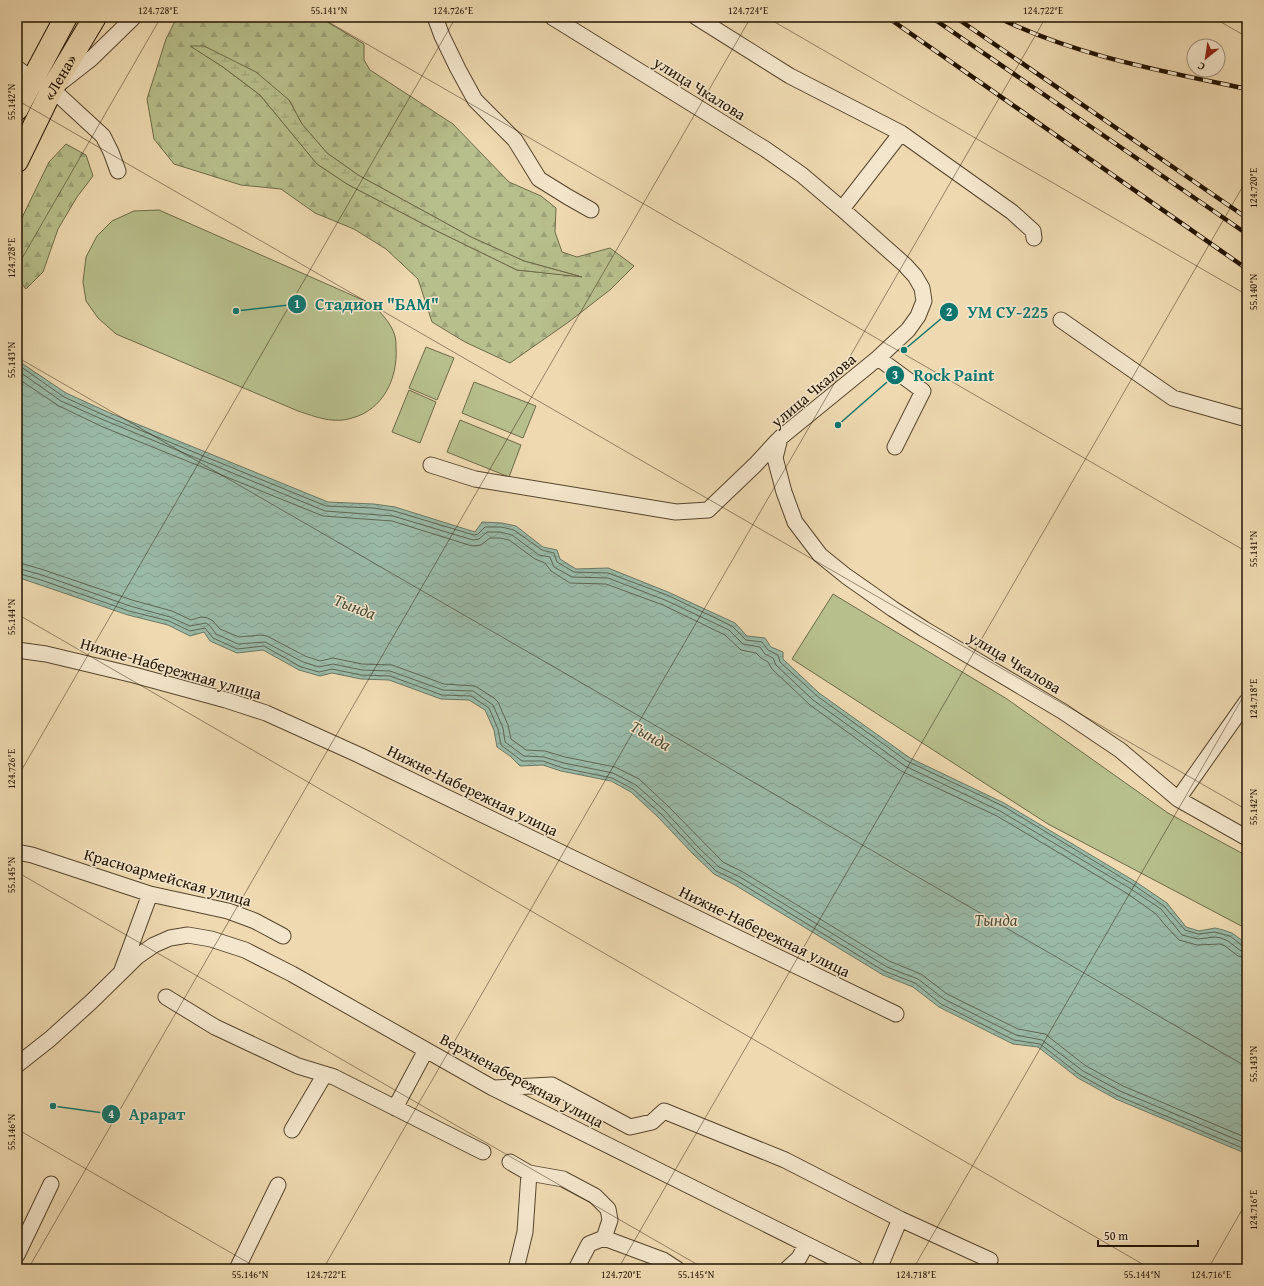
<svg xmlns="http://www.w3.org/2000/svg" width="1264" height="1286" viewBox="0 0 1264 1286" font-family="'Gentium Book Plus',serif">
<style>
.forest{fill:url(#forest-firs);stroke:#6d6a46;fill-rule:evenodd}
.wetland{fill:url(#wetland-marsh);stroke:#6d6a46}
.garden{fill:#b7bf8c;stroke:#6d6a46}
.water{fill:url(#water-waves);stroke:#6a7865}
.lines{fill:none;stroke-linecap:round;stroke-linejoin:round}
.shore{stroke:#5e6754;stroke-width:1}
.minor-casing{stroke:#56452c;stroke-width:17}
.highway-casing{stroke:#231400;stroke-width:24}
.minor{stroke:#f4e6cc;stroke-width:15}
.highway{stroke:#eed9b0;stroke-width:22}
.rail-casing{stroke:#231400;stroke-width:4.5}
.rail{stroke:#f4e6cc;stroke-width:3;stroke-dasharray:9;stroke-linecap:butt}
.ticks{fill:none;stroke:#231400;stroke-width:1;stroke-opacity:0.45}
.labels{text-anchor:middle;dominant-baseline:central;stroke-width:3;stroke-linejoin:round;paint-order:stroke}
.street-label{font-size:16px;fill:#231400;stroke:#f4e6cc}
.water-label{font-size:17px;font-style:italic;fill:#4d4e3b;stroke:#f4e6cc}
.leader{fill:none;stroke:#0f766e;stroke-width:1.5}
.callout-dot{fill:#0f766e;stroke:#f4e6cc;stroke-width:1.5}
.mark-label{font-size:12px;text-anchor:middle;font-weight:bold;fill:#fff}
.callout-label{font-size:17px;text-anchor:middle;font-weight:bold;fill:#0f766e;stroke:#f4e6cc;stroke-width:3;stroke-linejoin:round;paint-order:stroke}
.neatline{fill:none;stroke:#231400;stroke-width:1.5}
.ticks-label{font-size:10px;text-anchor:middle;fill:#231400}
</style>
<defs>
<pattern id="forest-firs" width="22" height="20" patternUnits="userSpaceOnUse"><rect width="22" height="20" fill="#b7bf8c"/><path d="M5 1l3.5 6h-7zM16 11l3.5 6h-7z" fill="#9da377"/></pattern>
<pattern id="wetland-marsh" width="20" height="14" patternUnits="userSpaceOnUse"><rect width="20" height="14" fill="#b7bf8c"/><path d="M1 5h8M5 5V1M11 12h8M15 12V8" fill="none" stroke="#9da377"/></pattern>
<pattern id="water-waves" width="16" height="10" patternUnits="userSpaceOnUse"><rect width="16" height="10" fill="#9abaa8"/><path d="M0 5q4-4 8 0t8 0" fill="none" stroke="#849f8f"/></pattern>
</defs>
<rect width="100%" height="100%" fill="#eed9b0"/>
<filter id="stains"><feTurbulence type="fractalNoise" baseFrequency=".005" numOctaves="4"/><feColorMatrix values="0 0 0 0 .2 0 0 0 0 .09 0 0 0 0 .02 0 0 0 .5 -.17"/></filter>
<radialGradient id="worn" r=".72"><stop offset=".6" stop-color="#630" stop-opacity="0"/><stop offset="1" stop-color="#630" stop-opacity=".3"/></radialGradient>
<!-- forest -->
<path class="forest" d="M177 17H319L364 44V60L370 70 453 124 509 182 541 196 556 208 555 232 562 252 577 257 610 248 634 266 611 289 570 321 510 363 465 342 432 322 418 279 386 249 354 229 315 213 281 189 241 185 174 164 154 139 147 99 166 39ZM191 46 289 100 302 124 327 153 358 175 471 237 524 261 579 276 517 270 433 229 347 184 317 164 260 95 223 67Z
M66 144 86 155 93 176 77 197 58 229 43 272 26 289 17 278V228L49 162Z"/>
<!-- wetland -->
<path class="wetland" d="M190 46H204L256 72 289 100 302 124 327 153 358 175 471 237 524 261 582 277 517 270 433 229 347 184 317 164 260 95 223 67Z"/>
<!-- garden -->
<path class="garden" d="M159 210 372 304C382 314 391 323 395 336 396 340 396 344 396 348 398 378 383 410 352 418 334 424 316 417 298 411L116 334 98 318 86 301 83 282 86 257 97 236 112 221 134 211Z
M426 347 454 358 437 400 409 388Z
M474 382 536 406 523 438 462 413Z
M409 390 436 402 420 443 392 432Z
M460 420 521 445 509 477 447 452Z
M833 594 1007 699 1168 813 1247 856V929L1048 824 792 659Z"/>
<!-- water -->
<path class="water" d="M17 360 66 393 110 413 328 502 374 504 395 507 475 532 482 522 502 523 516 526 543 547 557 550 560 559 576 569 608 568 668 592 735 623 747 636 765 638 771 647 783 652V659L819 693 910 758 1004 803 1136 882 1167 903 1186 927 1199 931 1215 928 1223 930 1232 933 1247 944V1154L1116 1099 1078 1078 1038 1047 1013 1044 939 1007 913 987 883 975 735 885 714 874 693 854 658 817 631 792 611 781 561 771 543 765 520 766 510 756 497 747 494 730 485 710 469 700 441 699 389 680 361 679 332 673 320 676 299 670 263 650 237 653 210 641 204 632 190 636 168 625 128 615 17 577Z"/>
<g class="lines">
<!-- shore -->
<path class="shore" d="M17 364 64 397 108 417 326 506 373 508 394 511 474 535 478 534 485 527H501L514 530 542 550 554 553 557 562 574 572 608 573 667 595 732 626 746 640 762 642 768 650 778 655 780 662 817 696 907 761 1003 806 1134 885 1164 906 1185 930 1198 934 1215 932 1222 934 1230 936 1243 946 1247 947
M17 370 61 401 106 421 325 511 393 516 473 540 479 539 487 532H500L512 535 539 555 550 557 554 567 572 577 608 578 665 600 729 630 743 644 760 647 765 654 773 658 776 665 813 700 905 766 1000 811 1131 889 1161 909 1182 935 1198 939 1215 937 1221 938 1228 941 1241 951 1247 952
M17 378 59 406 103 427 323 516 392 521 472 546 481 545 490 538H500L509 540 535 559 545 563 551 571 570 583 606 584 663 605 725 635 741 650 756 653 761 658 768 662 772 669 810 705 901 771 997 816 1128 894 1156 914 1166 926 1179 940 1197 945 1220 944 1225 946 1238 956 1247 958
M17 562 44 570 132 600 172 611 191 620 201 617 208 618 213 621 220 629 239 637 261 635 267 636 305 656 320 661 333 658 362 664 392 665 444 684 475 686 494 698 498 702 508 725 511 739 526 750 545 751 565 757 615 767 639 779 668 806 723 862 743 872 889 961 921 974 947 994 1018 1029 1045 1034 1086 1066 1123 1086 1247 1138
M17 568 42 575 130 606 170 617 190 626 206 623 210 626 216 634 238 644 265 642 303 662 319 667 333 664 362 670 390 671 443 690 473 691 493 705 503 728 505 742 524 756 544 757 564 763 613 773 636 785 664 810 699 848 719 867 740 877 887 967 918 979 944 999 1016 1035 1042 1040 1083 1071 1120 1091 1247 1144
M17 573 41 580 129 611 169 621 190 631 205 628 213 638 237 649 264 646 301 667 319 672 332 669 361 675 390 676 442 695 471 696 489 708 498 729 501 745 522 761H543L563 768 612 778 633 789 661 814 696 851 716 871 737 881 884 971 915 983 941 1004 1014 1040 1040 1044 1080 1075 1118 1096 1247 1150"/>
<!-- minor casing -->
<g class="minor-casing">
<path id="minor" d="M435 17 442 36 458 69 475 100 515 140 539 179 568 197 591 210
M552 17 765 149 802 175 842 209 905 265 915 276 922 288 924 301 918 316 908 330 878 358 780 438 775 458 784 492 795 522 820 555 846 576 893 609 924 629 1062 711 1120 750 1178 799 1247 838
M696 17 790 76 901 133
M17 68 32 79 52 89 103 136 111 152 118 171
M60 83 92 58 134 17
M842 209 901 133 1012 212 1033 231 1034 238
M1061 320 1173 398 1247 419
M878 358 923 391 895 447
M431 465 475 479 676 512 708 510 755 465 778 440
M17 650 46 654 134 675 226 700 266 713 359 755 896 1014
M1178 799 1247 701
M17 852 32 855 150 894 228 911 255 921 283 936
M122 970 150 894
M166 997 215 1027 298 1066 334 1077 483 1152
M17 1065 50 1039 91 1002 138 956 154 945 170 938 188 935 211 939 245 950 292 974 493 1088 856 1269
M494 1088 552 1085 630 1127 652 1122 664 1111 785 1160 900 1219
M395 1108 426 1050
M292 1130 325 1074
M510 1162 529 1173 563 1179 595 1196 608 1209 610 1220 604 1238
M17 1255 51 1184
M237 1269 278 1185
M516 1269 525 1232 529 1173
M576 1269 589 1244 604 1238 663 1260 677 1269
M787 1269 799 1258 806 1245
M879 1269 900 1219 990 1260"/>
</g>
<!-- highway casing -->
<g class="highway-casing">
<g id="highway">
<path d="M17 109 66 17"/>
<path id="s1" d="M17 161 52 89 95 17"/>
</g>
</g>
<!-- minor -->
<use href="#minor" class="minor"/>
<!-- highway -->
<use href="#highway" class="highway"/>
<!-- rail casing -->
<g class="rail-casing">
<path id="rail" d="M887 17 1247 269
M931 17 1247 234
M955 17 1247 218
M997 17C1076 56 1162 71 1247 89"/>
</g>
<!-- rail -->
<use href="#rail" class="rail"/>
</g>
<!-- ticks -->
<path class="ticks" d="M320 17 1247 552M766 17 1247 295M1212 17 1247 37M17 100 1247 810M17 267 161 17M17 357 1247 1067M17 614 1151 1269M17 778 456 17M17 872 705 1269M17 1129 259 1269M28 1269 751 17M323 1269 1046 17M618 1269 1247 179M913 1269 1247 690M1208 1269 1247 1201"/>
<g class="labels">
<!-- street labels -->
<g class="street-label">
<text stroke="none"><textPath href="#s1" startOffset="94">«Лена»</textPath></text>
<text transform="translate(700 88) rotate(32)">улица Чкалова</text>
<text transform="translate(813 390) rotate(-40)">улица Чкалова</text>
<text transform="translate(1015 662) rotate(31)">улица Чкалова</text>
<text transform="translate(171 668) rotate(16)">Нижне-Набережная улица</text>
<text transform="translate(473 790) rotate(26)">Нижне-Набережная улица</text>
<text transform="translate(168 877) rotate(16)">Красноармейская улица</text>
<text transform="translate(765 931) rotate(26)">Нижне-Набережная улица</text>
<text transform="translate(522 1080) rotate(28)">Верхненабережная улица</text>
</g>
<!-- water labels -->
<g class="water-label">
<text transform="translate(355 606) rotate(21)">Тында</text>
<text transform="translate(651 735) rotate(30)">Тында</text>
<text x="996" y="919">Тында</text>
</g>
</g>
<!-- callouts -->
<path class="leader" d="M236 311L297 304M904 350L949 312M838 425L895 375M53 1106L111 1114"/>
<g class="callout-dot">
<circle cx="236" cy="311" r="4"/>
<circle cx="904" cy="350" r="4"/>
<circle cx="838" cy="425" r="4"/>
<circle cx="53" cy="1106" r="4"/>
<circle cx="297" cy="304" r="10"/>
<circle cx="949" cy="312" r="10"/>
<circle cx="895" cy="375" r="10"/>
<circle cx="111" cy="1114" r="10"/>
</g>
<g class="mark-label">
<text x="297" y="308">1</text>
<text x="949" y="316">2</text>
<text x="895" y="379">3</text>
<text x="111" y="1118">4</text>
</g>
<g class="callout-label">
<text x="377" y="310">Стадион "БАМ"</text>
<text x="1008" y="318">УМ СУ-225</text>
<text x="954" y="381">Rock Paint</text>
<text x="157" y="1120">Арарат</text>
</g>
<!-- margin -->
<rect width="1264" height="1286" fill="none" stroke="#eed9b0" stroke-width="44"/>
<!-- north arrow -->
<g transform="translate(1206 58) rotate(210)"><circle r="19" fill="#f4e6cc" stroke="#a0927a"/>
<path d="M0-3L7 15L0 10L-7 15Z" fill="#8f2418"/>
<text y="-6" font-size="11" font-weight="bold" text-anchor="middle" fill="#231400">С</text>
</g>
<!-- scale -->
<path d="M1098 1240v6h100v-6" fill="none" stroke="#231400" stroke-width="2"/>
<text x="1104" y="1240" font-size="12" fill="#231400" stroke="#f4e6cc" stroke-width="3" paint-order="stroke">50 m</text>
<rect x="22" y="22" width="1220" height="1242" class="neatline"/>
<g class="ticks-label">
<text x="158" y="14">124.728°E</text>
<text x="329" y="14">55.141°N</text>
<text x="453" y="14">124.726°E</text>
<text x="748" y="14">124.724°E</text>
<text x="1043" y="14">124.722°E</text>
<text transform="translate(11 102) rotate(-90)" y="4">55.142°N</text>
<text transform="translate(1253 188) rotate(-90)" y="4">124.720°E</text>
<text transform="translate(11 258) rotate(-90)" y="4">124.728°E</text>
<text transform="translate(1253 292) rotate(-90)" y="4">55.140°N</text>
<text transform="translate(11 360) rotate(-90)" y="4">55.143°N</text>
<text transform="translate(1253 549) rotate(-90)" y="4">55.141°N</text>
<text transform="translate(11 617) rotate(-90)" y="4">55.144°N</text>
<text transform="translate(1253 699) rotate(-90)" y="4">124.718°E</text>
<text transform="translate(11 769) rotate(-90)" y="4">124.726°E</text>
<text transform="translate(1253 807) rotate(-90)" y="4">55.142°N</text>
<text transform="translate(11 875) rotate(-90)" y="4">55.145°N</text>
<text transform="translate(1253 1064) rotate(-90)" y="4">55.143°N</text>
<text transform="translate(11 1132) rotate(-90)" y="4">55.146°N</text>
<text transform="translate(1253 1210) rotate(-90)" y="4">124.716°E</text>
<text x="250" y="1278">55.146°N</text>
<text x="326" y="1278">124.722°E</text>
<text x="621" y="1278">124.720°E</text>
<text x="696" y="1278">55.145°N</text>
<text x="916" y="1278">124.718°E</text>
<text x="1142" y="1278">55.144°N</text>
<text x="1211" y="1278">124.716°E</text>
</g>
<rect width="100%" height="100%" filter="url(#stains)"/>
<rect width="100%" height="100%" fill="url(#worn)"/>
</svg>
